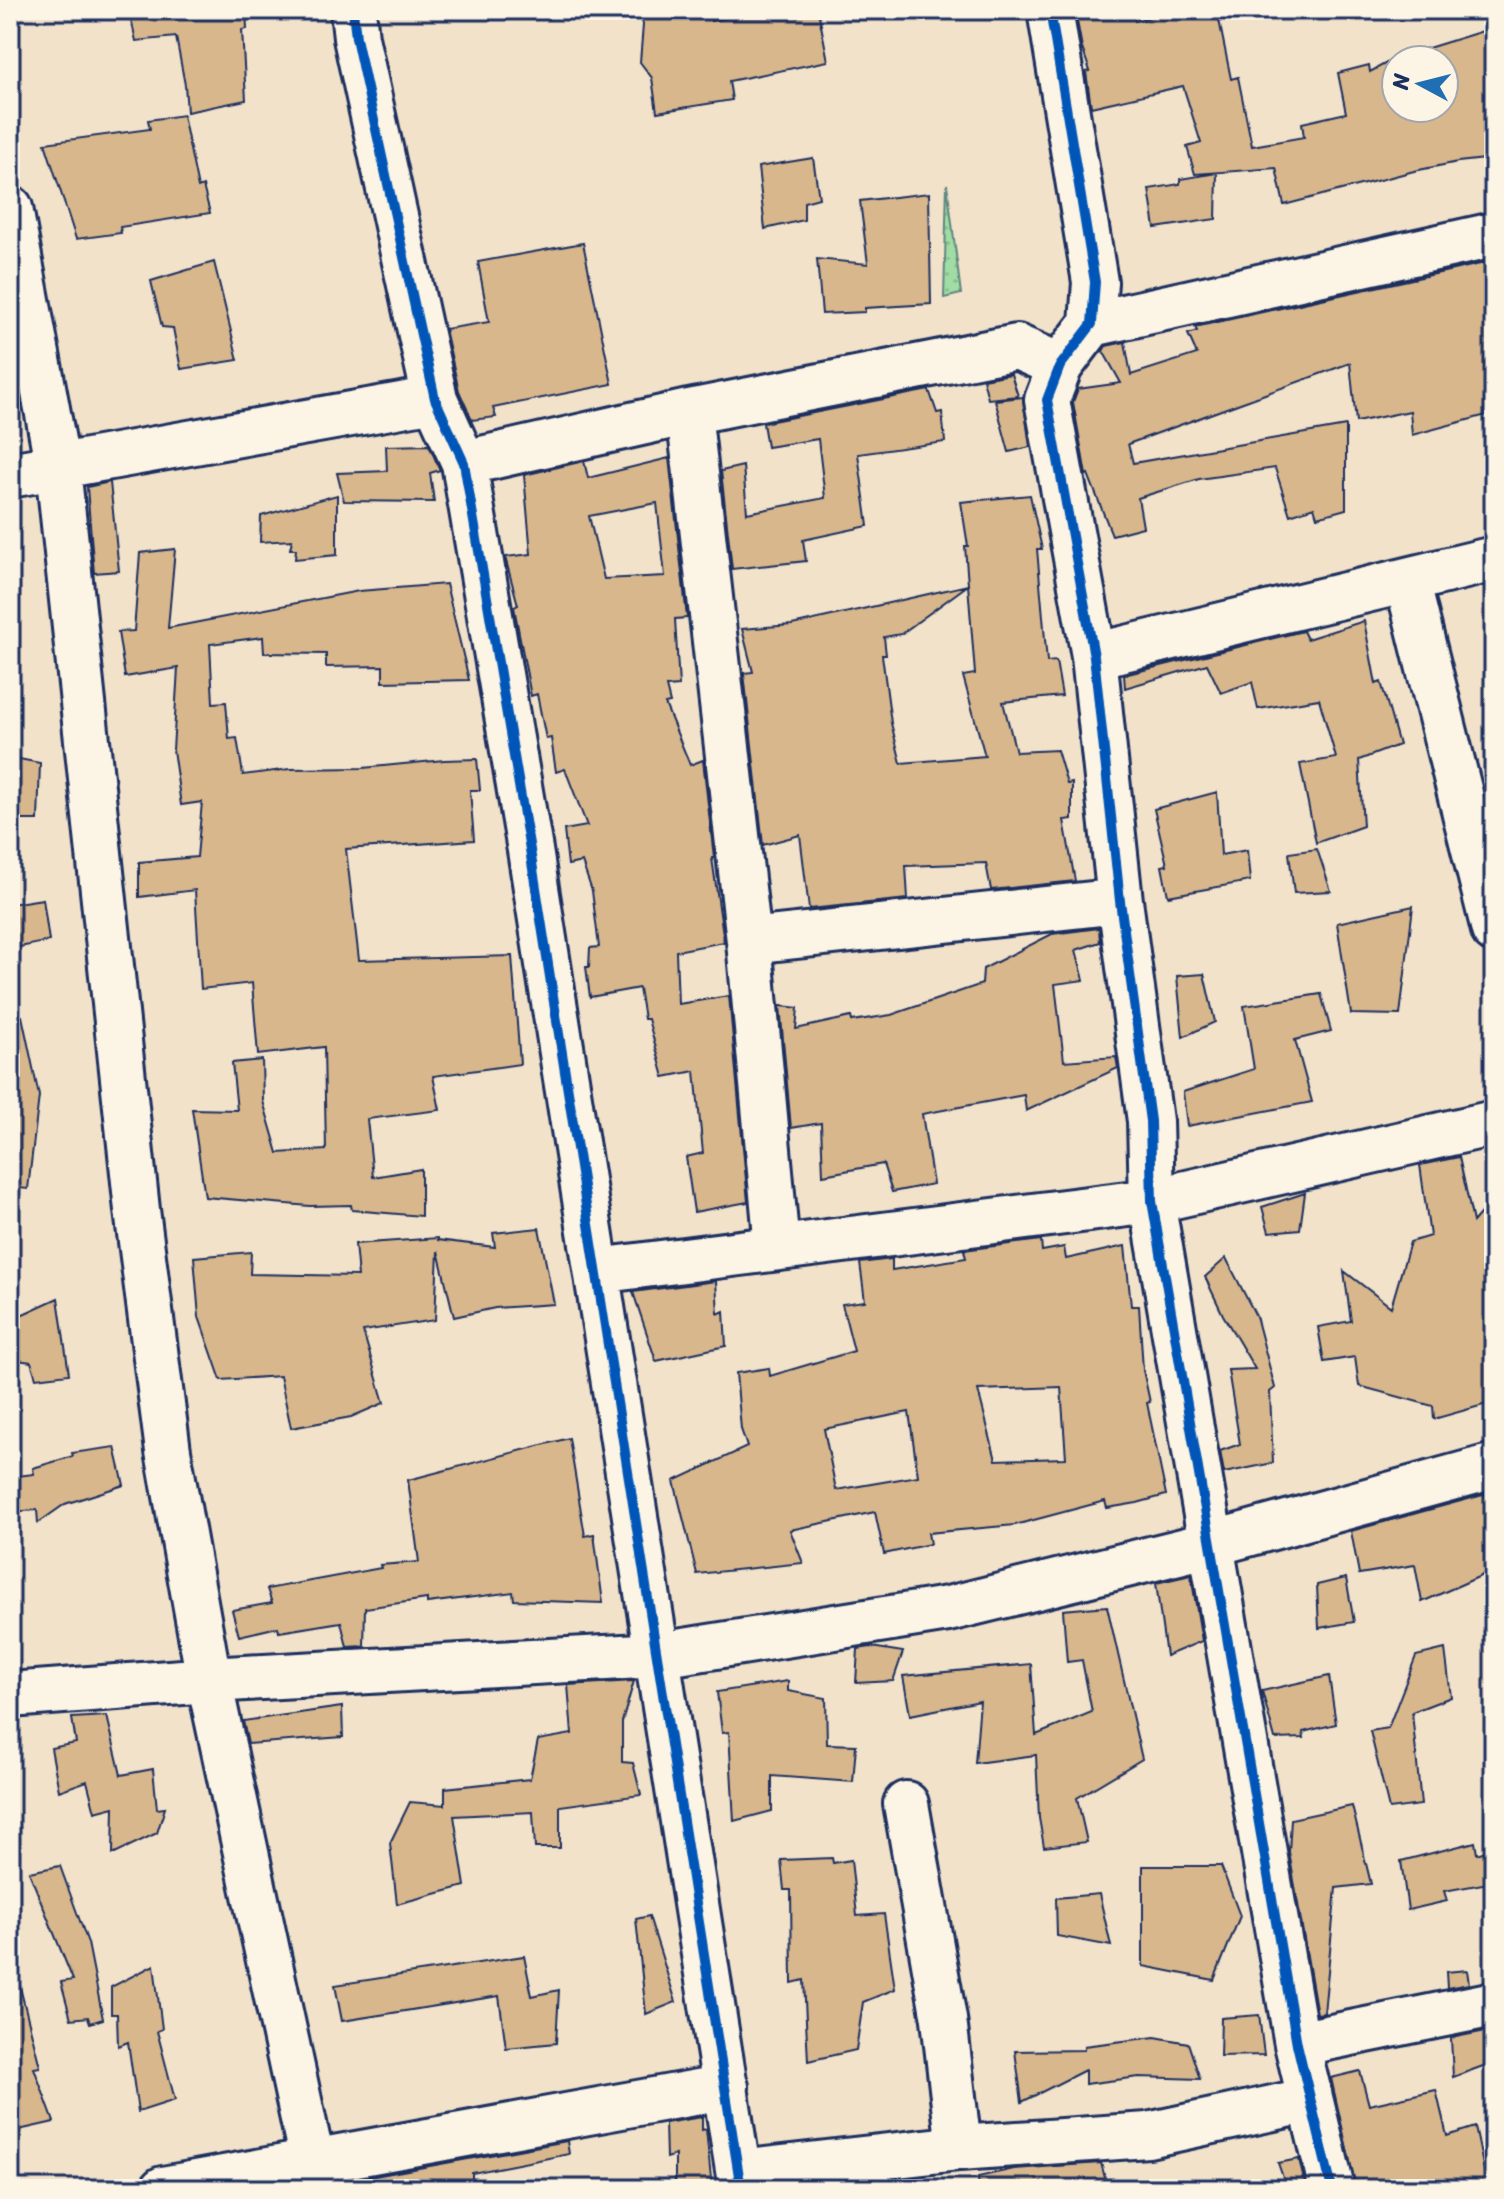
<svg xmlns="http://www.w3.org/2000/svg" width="1504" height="2199" viewBox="0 0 1504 2199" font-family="Sriracha,sans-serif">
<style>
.park{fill:url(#park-dots);stroke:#5e8680;stroke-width:2}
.building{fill:#d9b78c;stroke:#1b2f5e;stroke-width:2;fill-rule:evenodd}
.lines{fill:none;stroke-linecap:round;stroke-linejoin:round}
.minor-casing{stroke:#1b2f5e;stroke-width:50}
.minor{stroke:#fcf5e5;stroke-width:44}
.cycleway-casing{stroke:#fcf5e5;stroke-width:15}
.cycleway{stroke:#0057b8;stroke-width:10}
</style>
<defs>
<pattern id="park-dots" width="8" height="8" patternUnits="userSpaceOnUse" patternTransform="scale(2)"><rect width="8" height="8" fill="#a0dca3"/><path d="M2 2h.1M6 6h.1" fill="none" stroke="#89bd8f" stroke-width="1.8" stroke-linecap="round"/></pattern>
</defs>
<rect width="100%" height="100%" fill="#f2e2ca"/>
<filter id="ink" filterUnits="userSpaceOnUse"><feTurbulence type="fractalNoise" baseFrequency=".0125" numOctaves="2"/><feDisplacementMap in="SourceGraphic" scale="16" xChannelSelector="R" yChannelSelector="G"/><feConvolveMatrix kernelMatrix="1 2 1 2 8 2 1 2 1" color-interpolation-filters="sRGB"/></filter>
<g filter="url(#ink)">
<!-- park -->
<path class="park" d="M947 184 961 294 944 298Z"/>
<!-- building -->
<path class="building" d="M129 10H246L247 29 242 30 246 100 187 112 185 85 176 37 136 41Z
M640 10H709L711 21 768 10H818L828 61 729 81 732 100 657 112 652 78 640 62 643 25Z
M1075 10H1133L1135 21 1176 10H1217L1231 79 1238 77 1252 146 1304 137 1302 123 1346 113 1338 73 1369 65 1370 72 1396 58 1483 31 1487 43 1494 41V158L1458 162 1414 171 1284 205 1276 168 1195 174 1187 147 1201 143 1183 86 1091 107 1086 72 1090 71 1082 48ZM1396 60H1444V108H1396Z
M183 115 198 188 203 186 210 213 120 227 121 233 76 239 45 143 150 129 148 120Z
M813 158 819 198 804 202V220L765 229 758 167Z
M1217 173 1216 219 1155 228 1149 189 1180 184V179Z
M929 193 931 304 865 308V312L822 314 817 259 868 264 860 201Z
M583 243 612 384 493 408 496 417 472 420 459 391 445 329 489 322 478 262Z
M1494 261V413L1412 435 1410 411 1356 422 1350 363 1128 444 1133 463 1346 426V509L1317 517 1314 507 1290 515 1275 468 1199 479 1138 498 1143 527 1112 535 1088 474 1086 475 1073 402 1078 389 1121 383 1103 351 1106 346 1125 342 1131 375 1197 354 1188 334 1197 331 1195 327Z
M214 262 238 360 181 369 173 328 162 327 151 281Z
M1011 374 1018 396 988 399 983 379Z
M929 390 937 413 942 412 945 442 858 454 868 526 803 540 806 561 732 569 721 471 743 466 747 513 825 498 818 439 767 447 763 423Z
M1023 397 1030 447 1009 452 995 400Z
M429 445 440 470 430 473 434 502 344 501 337 473 387 471 386 446Z
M669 458 687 618 675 619 679 686 666 687 670 703 665 704 690 765 703 760 714 858H712L724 942 676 951 678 1004 729 996 748 1202 694 1212 686 1157 703 1153 695 1071 664 1077 648 1019H644L639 988 590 997 586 967H589L590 948 599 947 592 891 582 862 568 865 564 830 587 826 565 769 556 772 551 738 546 739 537 694 531 696 514 607 518 605 505 557 531 554 524 475 584 461 588 478ZM657 503 665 576 604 579 589 516Z
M110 482 119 571 94 573 87 487Z
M337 495V555L295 559 296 549H290L292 540 260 542 261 516Z
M1030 495 1042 549H1037L1047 662 1056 661 1062 696 1003 702 1016 752 1057 750 1067 784 1072 783V819L1064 820 1075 881 991 890 986 863 906 866 908 899 809 909 800 835 763 845 744 673 753 672 742 629 792 625 968 585 901 634 884 637 886 655H882L891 723 901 763 985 756 963 676 975 674 965 546H968L961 502Z
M175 549 168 628 359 591 446 584 469 680 383 682V666L326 667V654L264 653 263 637 210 644 213 703 226 702 229 739 237 738 243 775 290 769 363 768 444 760 477 759 480 790H470L474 840 346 849 359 960 512 956 520 1064 433 1076 440 1110 367 1119 373 1177 421 1169V1216L352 1210 351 1205 310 1206 205 1197 192 1109 237 1110 232 1063 262 1060 263 1101 278 1153 326 1150 324 1047 258 1055 252 983 201 989 195 890 139 897V862L197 857 202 802 181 805 173 750 178 668 125 677 118 632 134 631 140 553Z
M1364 621 1376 684 1381 682 1399 745 1359 760 1363 826 1316 843 1300 764 1336 758 1319 699 1258 709 1252 682 1221 693 1207 664 1125 688 1124 675 1303 631 1307 639Z
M14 758 40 763 38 820H10Z
M1217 792 1221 855 1247 850 1250 881 1168 896 1162 866 1167 865 1154 809Z
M1317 849 1331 891 1294 893 1289 853Z
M43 899 49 941 10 949V904Z
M1413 906 1400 1015 1351 1014 1337 923Z
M1099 928 1100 942 1076 950 1084 980 1055 984 1064 1061 1116 1057 1118 1068 1026 1111 1024 1095 922 1114 933 1184 892 1192 883 1164 823 1175 821 1123 791 1128 780 1006 798 1008 796 1029 851 1017 852 1021 891 1015 982 984 983 969 1052 934Z
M1204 974 1215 1022 1183 1037 1177 976Z
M1321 994 1331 1031 1295 1040 1312 1102 1187 1126 1183 1092 1254 1069 1244 1006Z
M22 1016 39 1096 28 1189 10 1187V1017Z
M1459 1157 1473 1222 1494 1198V1402L1434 1419 1433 1406 1359 1386 1355 1357 1324 1362 1318 1327 1351 1321 1344 1271 1391 1307 1410 1242 1430 1236 1420 1165Z
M1305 1193 1300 1229 1269 1232 1262 1207Z
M539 1228 554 1304 495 1308 454 1317 438 1251 435 1320 363 1331 384 1403 351 1417 291 1428 280 1376 221 1380 199 1317 194 1257 251 1252 250 1274 358 1276 355 1244 438 1238V1240L495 1247 493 1233Z
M1041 1240 1042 1251 1064 1247 1066 1259 1125 1246 1131 1306H1139L1143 1370 1150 1402 1147 1403 1166 1495 1137 1503 1107 1508 1105 1501 1015 1525 928 1533 930 1544 884 1554 875 1512 790 1530 803 1563 697 1574 674 1481 747 1447 741 1429 736 1373 769 1368 770 1376 854 1351 842 1304 865 1301 860 1263 892 1259V1270L966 1258 964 1250ZM1061 1387 1066 1458 996 1460 978 1390ZM909 1412 918 1476 836 1490 824 1429Z
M1226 1258 1256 1316 1275 1388 1270 1392 1273 1463 1224 1473 1220 1451 1240 1444 1228 1370 1255 1369 1223 1315 1205 1277Z
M716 1281 718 1314 724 1311 726 1346 656 1361 633 1292Z
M58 1298 69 1374 36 1378 31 1362 10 1359V1320Z
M569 1438 585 1536 594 1534 603 1603 514 1600 513 1592 427 1603V1599L365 1608 364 1646 347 1647 341 1622 279 1632 278 1627 239 1636 232 1610 272 1603 267 1589 381 1568 380 1565 419 1562 408 1480Z
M115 1447 124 1485 65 1504 38 1523 37 1510 10 1512V1477L34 1474 33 1468 73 1456 72 1453Z
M1494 1492V1570L1422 1602 1415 1565 1359 1574 1351 1531Z
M1191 1575 1202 1641 1166 1656 1156 1583Z
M1346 1578 1354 1622 1319 1628 1317 1585Z
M1107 1606 1142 1759 1077 1798 1087 1842 1044 1847 1039 1818 1036 1755 975 1763 980 1701 910 1715 903 1676 1031 1664 1036 1735 1092 1712 1082 1660 1067 1662 1063 1610Z
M871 1647 903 1652 893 1681 856 1683 858 1649Z
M1445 1649 1451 1697 1412 1712 1421 1805 1389 1809 1370 1731 1388 1728 1416 1656Z
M1329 1676 1336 1724 1303 1732 1304 1738 1275 1739 1262 1691Z
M634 1681 622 1722V1762L633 1763 641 1795 560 1806V1848H535L533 1812 454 1816 465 1886 397 1904 390 1843 410 1802 445 1805V1788L530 1779 538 1740 572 1734 568 1685Z
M788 1681V1691L826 1698 827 1744 856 1745 853 1782 772 1776V1811L734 1821 729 1732 722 1733 717 1692Z
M342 1707 343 1737 248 1744 243 1721Z
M107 1716 121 1775 153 1769 157 1809 165 1808 157 1833 113 1854 114 1807 95 1812 87 1781 59 1791 51 1748 76 1743 72 1718Z
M1352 1806 1371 1884 1336 1888 1324 2013 1317 2014 1289 1852 1291 1819Z
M1475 1842 1477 1854 1494 1848V1882L1444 1891 1447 1901 1408 1910 1401 1861Z
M832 1858 833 1863 851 1860 857 1916 884 1914 895 1989 863 2002 856 2050 808 2061 804 1980 792 1983 791 1890H784L781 1860Z
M60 1866 88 1943 103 2019 90 2023 88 2017 71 2019 61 1982 73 1980 29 1872Z
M1143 1866H1221L1240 1916 1214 1980 1143 1966Z
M1099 1894 1111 1946 1057 1936 1056 1898Z
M649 1916 676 2002 646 2014 636 1919Z
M524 1956 532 1996 559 1990 556 2043 506 2048 499 1996 342 2021 335 1985Z
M154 1965 162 2029 157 2031 175 2100 138 2112 128 2042 118 2046 117 2014H111V1987Z
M1467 1970 1469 1984 1447 1988 1446 1972Z
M20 1987 40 2067 34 2068 54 2122 10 2132V2098L18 2097 12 2076H10V1988Z
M1259 2015 1264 2055 1220 2056 1221 2018Z
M1491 2030 1494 2062 1453 2077 1451 2038Z
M1155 2037 1188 2043 1200 2079 1139 2077 1085 2084V2070L1022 2102 1015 2051 1084 2050V2046Z
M1360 2071 1369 2105 1436 2090 1447 2136 1475 2127 1488 2189H1356L1331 2078Z
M702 2117V2130L706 2129 712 2189H675V2155L666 2158 665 2123Z
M567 2141 569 2154 472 2173V2189H342V2182Z
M1299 2159 1306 2189H1287L1278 2163Z
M1101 2163 1108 2189H979L978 2177 1014 2169Z"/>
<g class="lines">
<!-- minor casing -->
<g class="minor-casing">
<path id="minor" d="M353 10 356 38 435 399 464 463 530 850 741 2189
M1050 10 1095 282 1092 324 1060 366 1047 400 1094 656 1120 901 1150 1121 1152 1201 1297 2044 1332 2189
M10 208 58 468 137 1210 168 1451 209 1680 318 2189
M1092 324 1494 235
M689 412 749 941 777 1248
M464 463 689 412 1017 347 1060 366
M10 475 435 399
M1407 580 1494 930
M1094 656 1494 559
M749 941 1120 901
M597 1271 1152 1201 1494 1123
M10 1695 209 1680 659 1655 948 1609 1211 1544 1494 1466
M906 1804 944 2019 959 2148
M1297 2044 1494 2004
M739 2173 959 2148 1148 2135 1310 2100
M163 2189 726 2087"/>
</g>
<!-- minor -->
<use href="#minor" class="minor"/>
<!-- cycleway casing -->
<g class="cycleway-casing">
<path id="cycleway" d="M353 10 356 38 435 399 464 463 530 850 741 2189
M1050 10 1095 282 1092 324 1060 366 1047 400 1094 656 1120 901 1150 1121 1152 1201 1297 2044 1332 2189"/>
</g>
<!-- cycleway -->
<use href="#cycleway" class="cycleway"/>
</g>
</g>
<!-- margin -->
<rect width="1504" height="2199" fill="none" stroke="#fcf5e5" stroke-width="40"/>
<rect x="20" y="20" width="1464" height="2159" fill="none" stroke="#1b2f5e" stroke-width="3" filter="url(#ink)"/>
<!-- north arrow -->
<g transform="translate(1420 84) rotate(277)"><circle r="38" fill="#fcf5e5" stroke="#a2a6af" stroke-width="2"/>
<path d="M0-6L14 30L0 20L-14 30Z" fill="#1f6fb2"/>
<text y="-12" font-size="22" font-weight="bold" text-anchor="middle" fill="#1b2f5e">N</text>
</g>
</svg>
